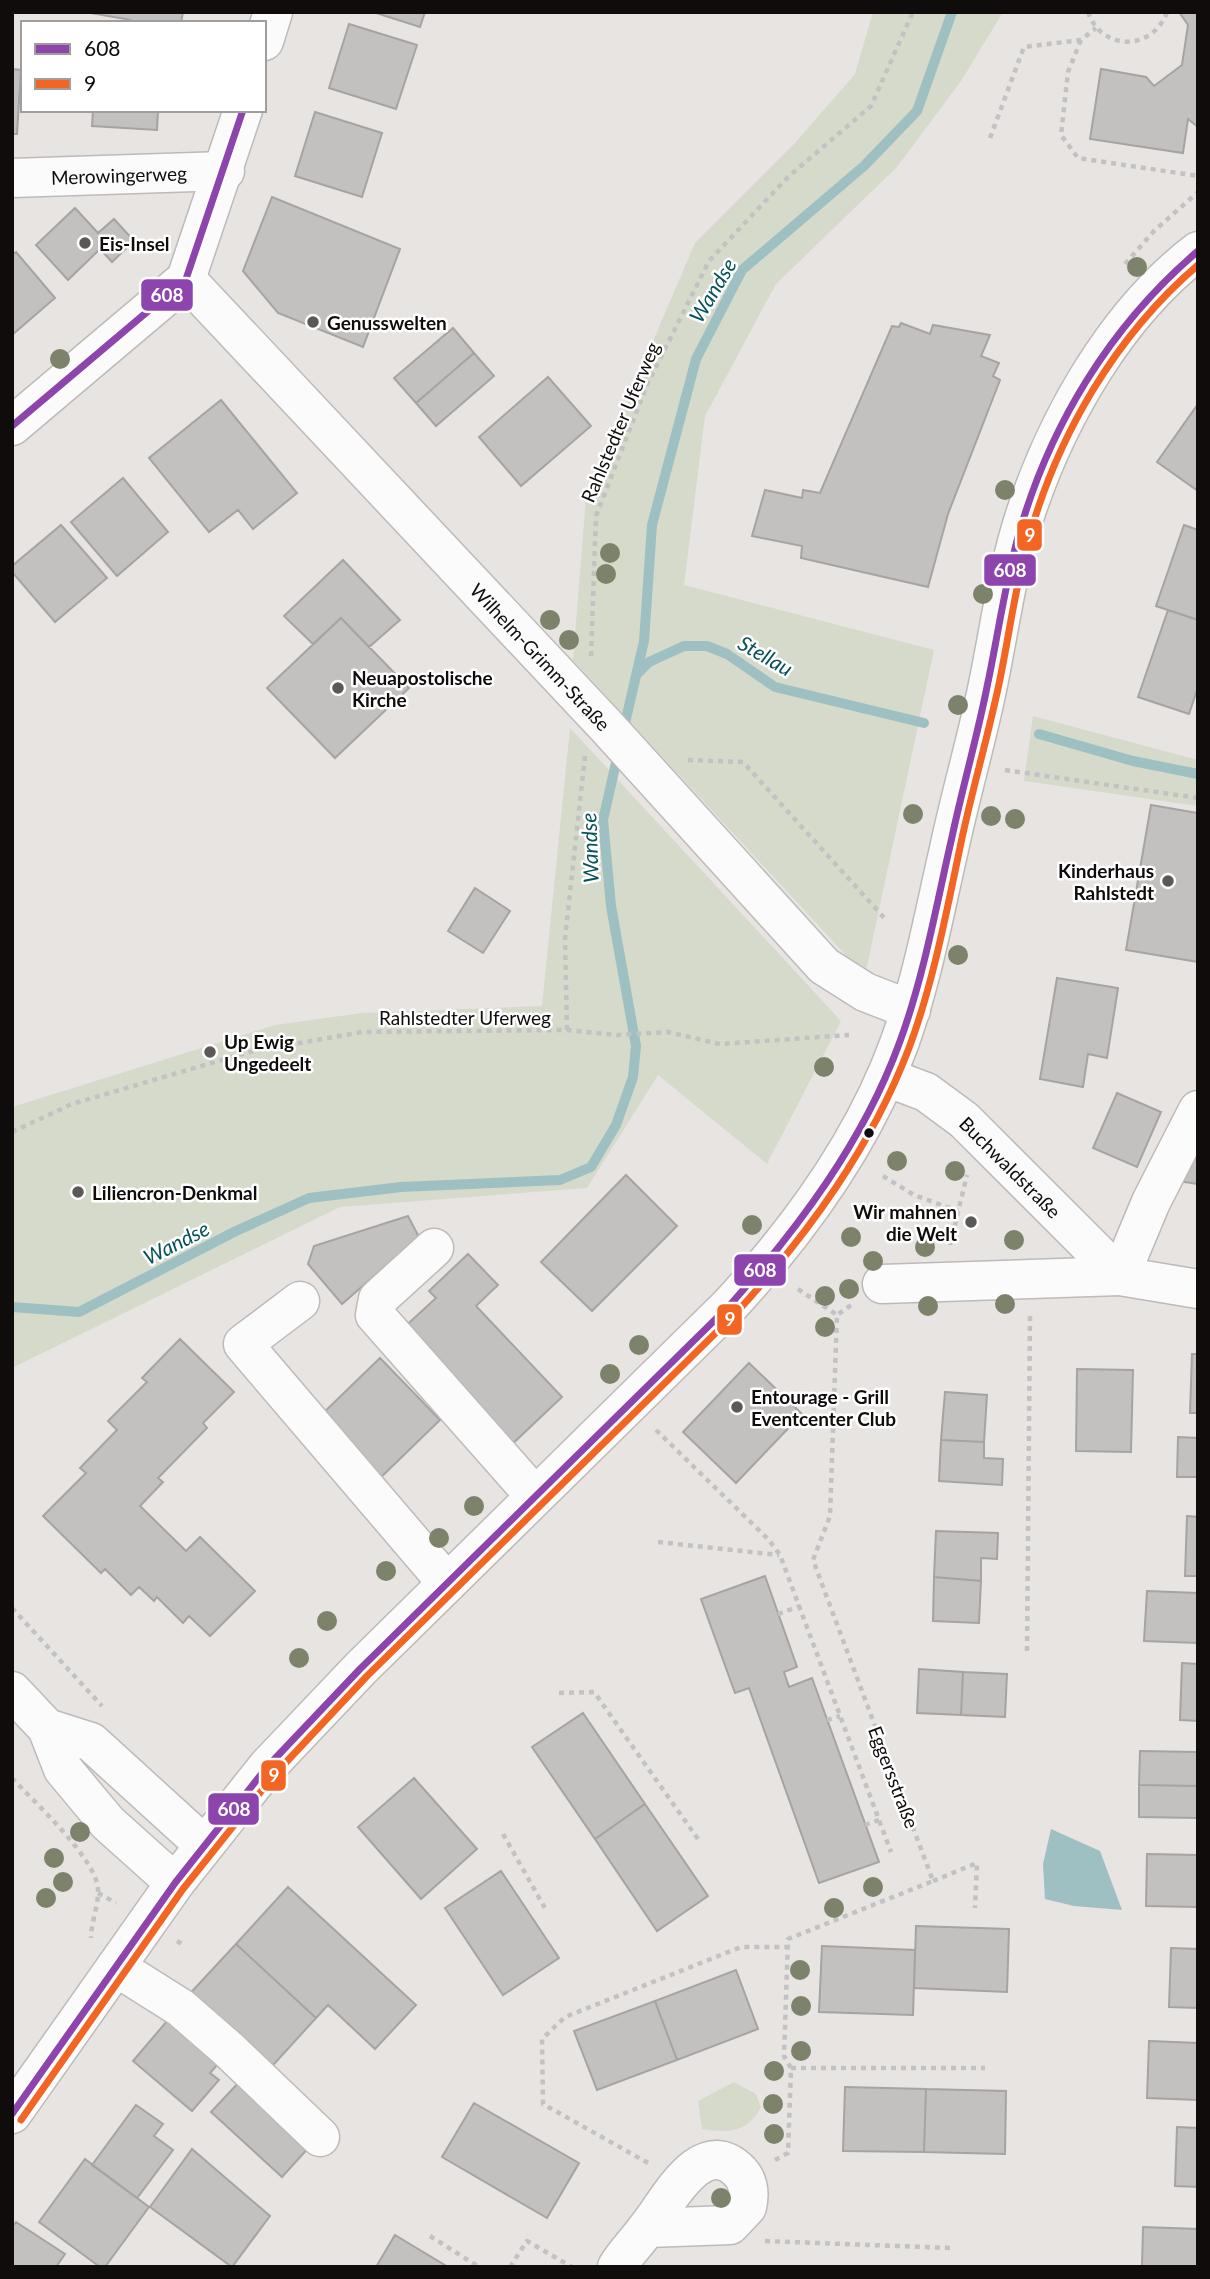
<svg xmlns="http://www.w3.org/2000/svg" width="1210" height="2279" viewBox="0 0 1210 2279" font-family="Lato,sans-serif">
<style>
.green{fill:#d6dacb}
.water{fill:#9ec0c3}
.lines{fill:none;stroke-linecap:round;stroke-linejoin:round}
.stream{stroke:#9ec0c3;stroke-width:10}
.building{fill:#c3c1bf;stroke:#a6a3a2;stroke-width:2}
.minor-casing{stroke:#bdbab9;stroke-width:41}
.major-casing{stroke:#bdbab9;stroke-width:41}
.path{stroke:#c3c2c2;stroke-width:4.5;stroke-dasharray:5 5;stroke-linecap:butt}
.minor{stroke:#fbfbfb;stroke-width:38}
.major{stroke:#fbfbfb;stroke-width:38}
.bus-1-casing{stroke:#fff;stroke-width:12}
.bus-2-casing{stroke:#fff;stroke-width:12}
.bus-1{stroke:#8e44ad;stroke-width:7}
.bus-2{stroke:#f26522;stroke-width:7}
.tree{fill:#7d836a}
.poi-dot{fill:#5b5856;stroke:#fff;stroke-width:2.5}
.bus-dot{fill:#0f0c0b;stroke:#fff;stroke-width:2.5}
.labels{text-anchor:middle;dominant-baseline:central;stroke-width:5;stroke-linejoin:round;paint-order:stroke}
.street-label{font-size:19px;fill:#0f0c0b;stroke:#fff}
.poi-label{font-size:19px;font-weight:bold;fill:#0f0c0b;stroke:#fff;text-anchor:start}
.water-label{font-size:21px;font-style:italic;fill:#065259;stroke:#fff}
.line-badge{stroke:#fff;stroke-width:2.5}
.badge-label{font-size:19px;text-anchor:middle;font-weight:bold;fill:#fff}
</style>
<rect width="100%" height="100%" fill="#e7e4e2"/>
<!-- green -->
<path class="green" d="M873 12H1003L961 81 897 167 776 284 705 416 684 585 934 650 865 976 573 660 586 497 695 243 794 144 855 74Z
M1033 716 1198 760V806L1024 781Z
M570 728 841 1021 767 1164 658 1075 587 1188 340 1207 12 1368V1107L275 1025 362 1013 542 1006Z
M734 2082 756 2094 761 2107C748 2133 728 2133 702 2129L698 2101Z"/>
<!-- water -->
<path class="water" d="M1051 1829 1100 1851 1122 1910 1074 1906 1045 1899 1043 1864Z"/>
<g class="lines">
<!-- stream -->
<path class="stream" d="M637 674 649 662 684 646H707L727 654 775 687 924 723
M623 732 644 641 652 525 696 359 742 270 864 166 917 111 952 12
M1039 734 1133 761 1198 774
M12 1307 79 1312 236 1231 309 1198 401 1187 560 1180 591 1167 616 1125 633 1077 636 1046 611 906 603 820 618 754"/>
</g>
<!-- building -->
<path class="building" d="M85 12H183L181 23H131V20Z
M373 12H425L420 27Z
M1179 12H1198V127L1188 119 1183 153 1090 139 1101 69 1146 77 1154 86 1182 65 1188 25Z
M349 24 417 45 396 109 329 88Z
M12 69 21 70 17 134H12Z
M93 110H158L157 130 92 126Z
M315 112 382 133 362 197 295 176Z
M272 197 400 249 363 347 278 313 243 271Z
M75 208 98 233 114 219 134 241 112 262 100 249 68 280 36 245Z
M16 252 55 298 12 335V255Z
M901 323 930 334 933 325 990 335 981 356 999 363 993 376 1000 380 948 514 928 587 801 558 802 546 752 536 765 490 802 498 803 490 820 493 892 326 899 327Z
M453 328 474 353 416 403 394 378Z
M474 353 494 376 436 426 416 403Z
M548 377 591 426 521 486 479 437Z
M221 400 297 493 253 529 238 510 209 532 149 458Z
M1198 404V491L1157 462Z
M123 478 168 532 117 576 71 522Z
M61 525 107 578 55 622 12 572V566Z
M1184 525 1198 530V620L1156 606Z
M343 560 400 620 369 647 341 618 313 644 284 616Z
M1168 610 1198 620V687L1189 714 1138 697Z
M341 618 409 688 335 758 267 688Z
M1151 805 1198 813V962L1126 950Z
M475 888 510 911 483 953 448 931Z
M1057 978 1118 988 1107 1058 1088 1054 1083 1087 1040 1079Z
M1117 1093 1161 1112 1137 1167 1093 1148Z
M1198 1126V1184L1184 1182 1187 1155Z
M626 1175 677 1226 592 1311 541 1262Z
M408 1216 419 1237 342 1304 308 1264 314 1246Z
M468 1254 498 1285 476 1306 562 1397 508 1448 399 1332 436 1298 429 1291Z
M180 1339 234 1392 203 1423 207 1428 158 1478 163 1482 140 1506 186 1551 200 1537 255 1591 210 1636 189 1616 183 1623 157 1597 154 1601 139 1587 131 1595 105 1569 101 1573 43 1516 86 1473 80 1468 117 1430 108 1421 147 1382 142 1378Z
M1192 1354H1198V1413H1190Z
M380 1358 440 1420 376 1482 316 1420Z
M749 1363 802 1414 736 1483 683 1432Z
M1077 1369 1133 1370 1131 1452 1076 1451Z
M945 1392 987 1395 984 1442 941 1440Z
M1178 1437 1198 1438V1477H1177Z
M941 1440 984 1442V1458L1003 1459 1002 1485 939 1481Z
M1187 1516 1198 1517V1576H1185Z
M936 1531 998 1533 997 1559 981 1558V1581L934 1577Z
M765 1576 797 1667 784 1672 789 1687 812 1678 879 1862 819 1883 749 1688 735 1693 701 1599Z
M934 1577 981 1581 979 1623 933 1621Z
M1147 1591 1198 1593V1643L1144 1641Z
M1182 1663 1198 1664V1721L1180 1720Z
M919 1669 963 1672 961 1715 917 1713Z
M963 1672 1007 1674 1005 1717 961 1715Z
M583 1713 645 1804 595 1839 532 1747Z
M1140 1751 1198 1752V1786L1139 1785Z
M414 1778 477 1849 421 1899 358 1827Z
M1139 1785 1198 1786V1818L1139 1817Z
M645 1804 708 1896 657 1931 595 1839Z
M1147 1854 1198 1855V1907L1146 1906Z
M501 1871 559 1958 503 1995 445 1908Z
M288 1887 416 2005 375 2049 328 2005 316 2018 236 1944Z
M916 1926 1009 1929 1007 1992 914 1988Z
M236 1944 316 2018 264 2075 184 2000Z
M822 1946 915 1950 913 2015 819 2012Z
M1171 1948 1198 1949V2008L1169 2007Z
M736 1970 758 2029 677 2060 655 2001Z
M655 2001 677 2060 597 2090 574 2031Z
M173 2014 224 2057 210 2073 219 2080 192 2111 133 2061Z
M1149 2041 1198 2043V2100L1147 2098Z
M241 2080 311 2145 282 2177 211 2112Z
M845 2087 926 2089 924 2152 843 2151Z
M926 2089 1006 2091 1005 2154 924 2152Z
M474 2103 579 2163 547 2218 442 2157Z
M136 2105 163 2124 154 2136 173 2150 137 2198 92 2165Z
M1177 2127 1198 2128V2187L1175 2186Z
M192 2149 270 2216 232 2267 150 2207Z
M85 2159 149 2207 105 2267H100L39 2222Z
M16 2222 65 2254 56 2267H12V2227Z
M1143 2227 1198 2229V2267H1142Z
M395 2235 448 2267H376Z"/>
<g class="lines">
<!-- minor casing -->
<g class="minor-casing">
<g id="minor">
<path d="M264 41 273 12"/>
<path id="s1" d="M12 178 225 171"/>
<path id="s2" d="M186 279 608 728 824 966 865 992 911 1010"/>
<path d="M12 426 186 279 243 110"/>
<path id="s3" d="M886 1077 926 1092 964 1120 1120 1276 1198 1289"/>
<path d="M434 1248 378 1299 375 1315 535 1496"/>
<path d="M882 1284 1120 1276 1151 1202 1198 1110"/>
<path d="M300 1301 243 1344 447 1583"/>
<path d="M116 1967 181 2008 228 2049 320 2137"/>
<path d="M617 2267C626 2252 637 2242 647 2228 666 2206 701 2131 740 2172 749 2182 750 2194 747 2207L730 2225 648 2228"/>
</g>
</g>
<!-- major casing -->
<g class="major-casing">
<path id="major" d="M12 1691 47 1728 63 1769 108 1823 175 1883
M47 1728 91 1742 204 1845
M12 2114 175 1883 267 1767 360 1669 730 1305C799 1230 864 1140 899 1044 922 981 934 914 949 849 960 797 975 746 986 694 999 634 1006 573 1025 515 1057 418 1116 314 1198 251"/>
</g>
<!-- path -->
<path class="path" d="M1088 12C1102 52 1153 51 1167 12
M1081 40 1068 72 1061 135 1078 158 1198 176
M990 138 1024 47 1081 40 1096 28
M1125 264 1154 231 1198 192
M591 656 596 516 647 385 709 261 788 177 871 106 913 12
M688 760 743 762 887 921
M1005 770 1198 798
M567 1030 565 938 585 756
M12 1132 72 1104 249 1052 362 1032 567 1030 617 1035 668 1032 720 1044 849 1035
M883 1176 914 1195 958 1211
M950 1245 967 1175
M798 1289 837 1315
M656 1430 768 1539 780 1555 891 1852
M658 1542 779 1555
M12 1608 102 1706
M778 1614 800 1606
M1027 1651 1030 1316
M559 1693 594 1692 698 1839
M827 1720 840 1716
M12 1778C34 1802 96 1858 98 1889 99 1905 91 1922 91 1938
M865 1825 879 1820
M503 1834 546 1910
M933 1881 977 1863 975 1908
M98 1893 116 1903
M177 1941 185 1946
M791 2068H985
M775 2160 788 2153 791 2068 784 2056 788 1939 933 1881 813 1560 830 1516 837 1315 854 1303
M648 2163 543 2104 542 2039 565 2017 741 1947H787
M430 2236 479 2267
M765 2241 951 2248
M510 2267 527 2241 572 2267"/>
<!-- minor -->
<use href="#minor" class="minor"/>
<!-- major -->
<use href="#major" class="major"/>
<!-- bus-1 casing -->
<g class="bus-1-casing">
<path id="bus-1" d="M12 426 186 279 243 110
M12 2114 175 1883 267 1767 360 1669 730 1305C799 1227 863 1142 899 1044 924 977 936 906 952 837 963 785 978 734 988 682 998 634 1005 585 1018 537 1049 426 1110 326 1198 251"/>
</g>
<!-- bus-2 casing -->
<g class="bus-2-casing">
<path id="bus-2" d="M21 2120 183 1889 275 1774 367 1676 737 1312C808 1234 871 1148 909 1048 934 981 947 909 962 838 973 787 988 736 999 684 1009 636 1015 588 1028 541 1057 436 1115 336 1198 265"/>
</g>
<!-- bus-1 -->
<use href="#bus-1" class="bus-1"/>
<!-- bus-2 -->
<use href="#bus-2" class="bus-2"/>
</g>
<!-- trees -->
<g class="tree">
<circle cx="1137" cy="267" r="10"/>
<circle cx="60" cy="359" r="10"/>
<circle cx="1005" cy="490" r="10"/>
<circle cx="610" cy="553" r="10"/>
<circle cx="606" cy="574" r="10"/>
<circle cx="983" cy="594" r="10"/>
<circle cx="550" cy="620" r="10"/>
<circle cx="569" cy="640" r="10"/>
<circle cx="958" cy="705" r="10"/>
<circle cx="913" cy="814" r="10"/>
<circle cx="991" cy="816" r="10"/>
<circle cx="1015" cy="819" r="10"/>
<circle cx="958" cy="955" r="10"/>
<circle cx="824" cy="1067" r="10"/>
<circle cx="897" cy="1161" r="10"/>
<circle cx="955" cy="1171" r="10"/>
<circle cx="752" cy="1225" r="10"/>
<circle cx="851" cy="1237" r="10"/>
<circle cx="1014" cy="1240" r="10"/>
<circle cx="925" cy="1247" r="10"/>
<circle cx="873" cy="1261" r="10"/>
<circle cx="849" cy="1289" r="10"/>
<circle cx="825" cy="1296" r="10"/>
<circle cx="1005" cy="1304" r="10"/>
<circle cx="928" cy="1306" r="10"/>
<circle cx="825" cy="1327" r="10"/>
<circle cx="639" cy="1345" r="10"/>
<circle cx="610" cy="1374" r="10"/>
<circle cx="474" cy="1506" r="10"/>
<circle cx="439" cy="1538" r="10"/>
<circle cx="386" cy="1571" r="10"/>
<circle cx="327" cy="1621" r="10"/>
<circle cx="299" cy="1658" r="10"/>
<circle cx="80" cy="1832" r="10"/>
<circle cx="54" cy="1858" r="10"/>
<circle cx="63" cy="1882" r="10"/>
<circle cx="873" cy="1887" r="10"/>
<circle cx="46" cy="1898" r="10"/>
<circle cx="834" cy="1908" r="10"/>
<circle cx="800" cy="1970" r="10"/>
<circle cx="801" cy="2006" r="10"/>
<circle cx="801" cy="2051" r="10"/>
<circle cx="774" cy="2071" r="10"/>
<circle cx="773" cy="2104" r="10"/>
<circle cx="774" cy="2134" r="10"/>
<circle cx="721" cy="2198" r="10"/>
</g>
<!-- markers -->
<g class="poi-dot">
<circle cx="85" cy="243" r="7"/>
<circle cx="313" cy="322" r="7"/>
<circle cx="338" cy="688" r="7"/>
<circle cx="1168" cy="881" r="7"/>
<circle cx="210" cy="1052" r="7"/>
<circle cx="78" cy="1192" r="7"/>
<circle cx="971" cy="1222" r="7"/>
<circle cx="737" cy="1407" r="7"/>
</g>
<circle class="bus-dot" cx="869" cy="1133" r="6"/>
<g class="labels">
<!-- street labels -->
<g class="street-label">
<text stroke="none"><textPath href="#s1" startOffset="107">Merowingerweg</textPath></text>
<text transform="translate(620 422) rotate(-67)">Rahlstedter Uferweg</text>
<text stroke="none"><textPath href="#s2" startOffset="518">Wilhelm-Grimm-Straße</textPath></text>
<text x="465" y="1017">Rahlstedter Uferweg</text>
<text stroke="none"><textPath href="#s3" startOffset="156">Buchwaldstraße</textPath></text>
<text transform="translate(894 1777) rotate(69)">Eggersstraße</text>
</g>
<!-- poi labels -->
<g class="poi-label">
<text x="99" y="243">Eis-Insel</text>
<text x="327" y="322">Genusswelten</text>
<text x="352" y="677">Neuapostolische<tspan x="352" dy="22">Kirche</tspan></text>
<text x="1154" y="870" text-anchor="end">Kinderhaus<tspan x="1154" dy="22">Rahlstedt</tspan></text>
<text x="224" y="1041">Up Ewig<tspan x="224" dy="22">Ungedeelt</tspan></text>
<text x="92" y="1192">Liliencron-Denkmal</text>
<text x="957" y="1211" text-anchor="end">Wir mahnen<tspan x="957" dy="22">die Welt</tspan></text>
<text x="751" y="1396">Entourage - Grill<tspan x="751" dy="22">Eventcenter Club</tspan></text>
</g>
<!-- water labels -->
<g class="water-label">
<text transform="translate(712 290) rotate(-59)">Wandse</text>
<text transform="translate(766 655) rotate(30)">Stellau</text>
<text transform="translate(589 848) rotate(-92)">Wandse</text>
<text transform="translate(176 1242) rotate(-27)">Wandse</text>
</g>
</g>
<g class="line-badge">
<rect x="140" y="278" width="54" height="34" rx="7" fill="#8e44ad"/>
<rect x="1016" y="518" width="27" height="34" rx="7" fill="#f26522"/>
<rect x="983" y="553" width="54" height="34" rx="7" fill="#8e44ad"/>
<rect x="733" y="1253" width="54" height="34" rx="7" fill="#8e44ad"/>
<rect x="716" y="1303" width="27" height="33" rx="7" fill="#f26522"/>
<rect x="260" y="1759" width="27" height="33" rx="7" fill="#f26522"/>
<rect x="207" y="1792" width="53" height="34" rx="7" fill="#8e44ad"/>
</g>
<g class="badge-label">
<text x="167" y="302">608</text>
<text x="1030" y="542">9</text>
<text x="1010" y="577">608</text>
<text x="760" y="1277">608</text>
<text x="730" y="1326">9</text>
<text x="274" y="1782">9</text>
<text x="234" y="1816">608</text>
</g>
<!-- border -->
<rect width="1210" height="2279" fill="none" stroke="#0f0c0b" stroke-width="28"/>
<!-- legend -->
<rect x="21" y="21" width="245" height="91" fill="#ffffff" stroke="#9f9e9d" stroke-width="2"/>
<rect x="35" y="44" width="35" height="10" fill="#8e44ad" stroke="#9f9e9d" stroke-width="2"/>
<text x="84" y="56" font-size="21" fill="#0f0c0b">608</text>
<rect x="35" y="79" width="35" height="10" fill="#f26522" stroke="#9f9e9d" stroke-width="2"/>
<text x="84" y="91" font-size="21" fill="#0f0c0b">9</text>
</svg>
